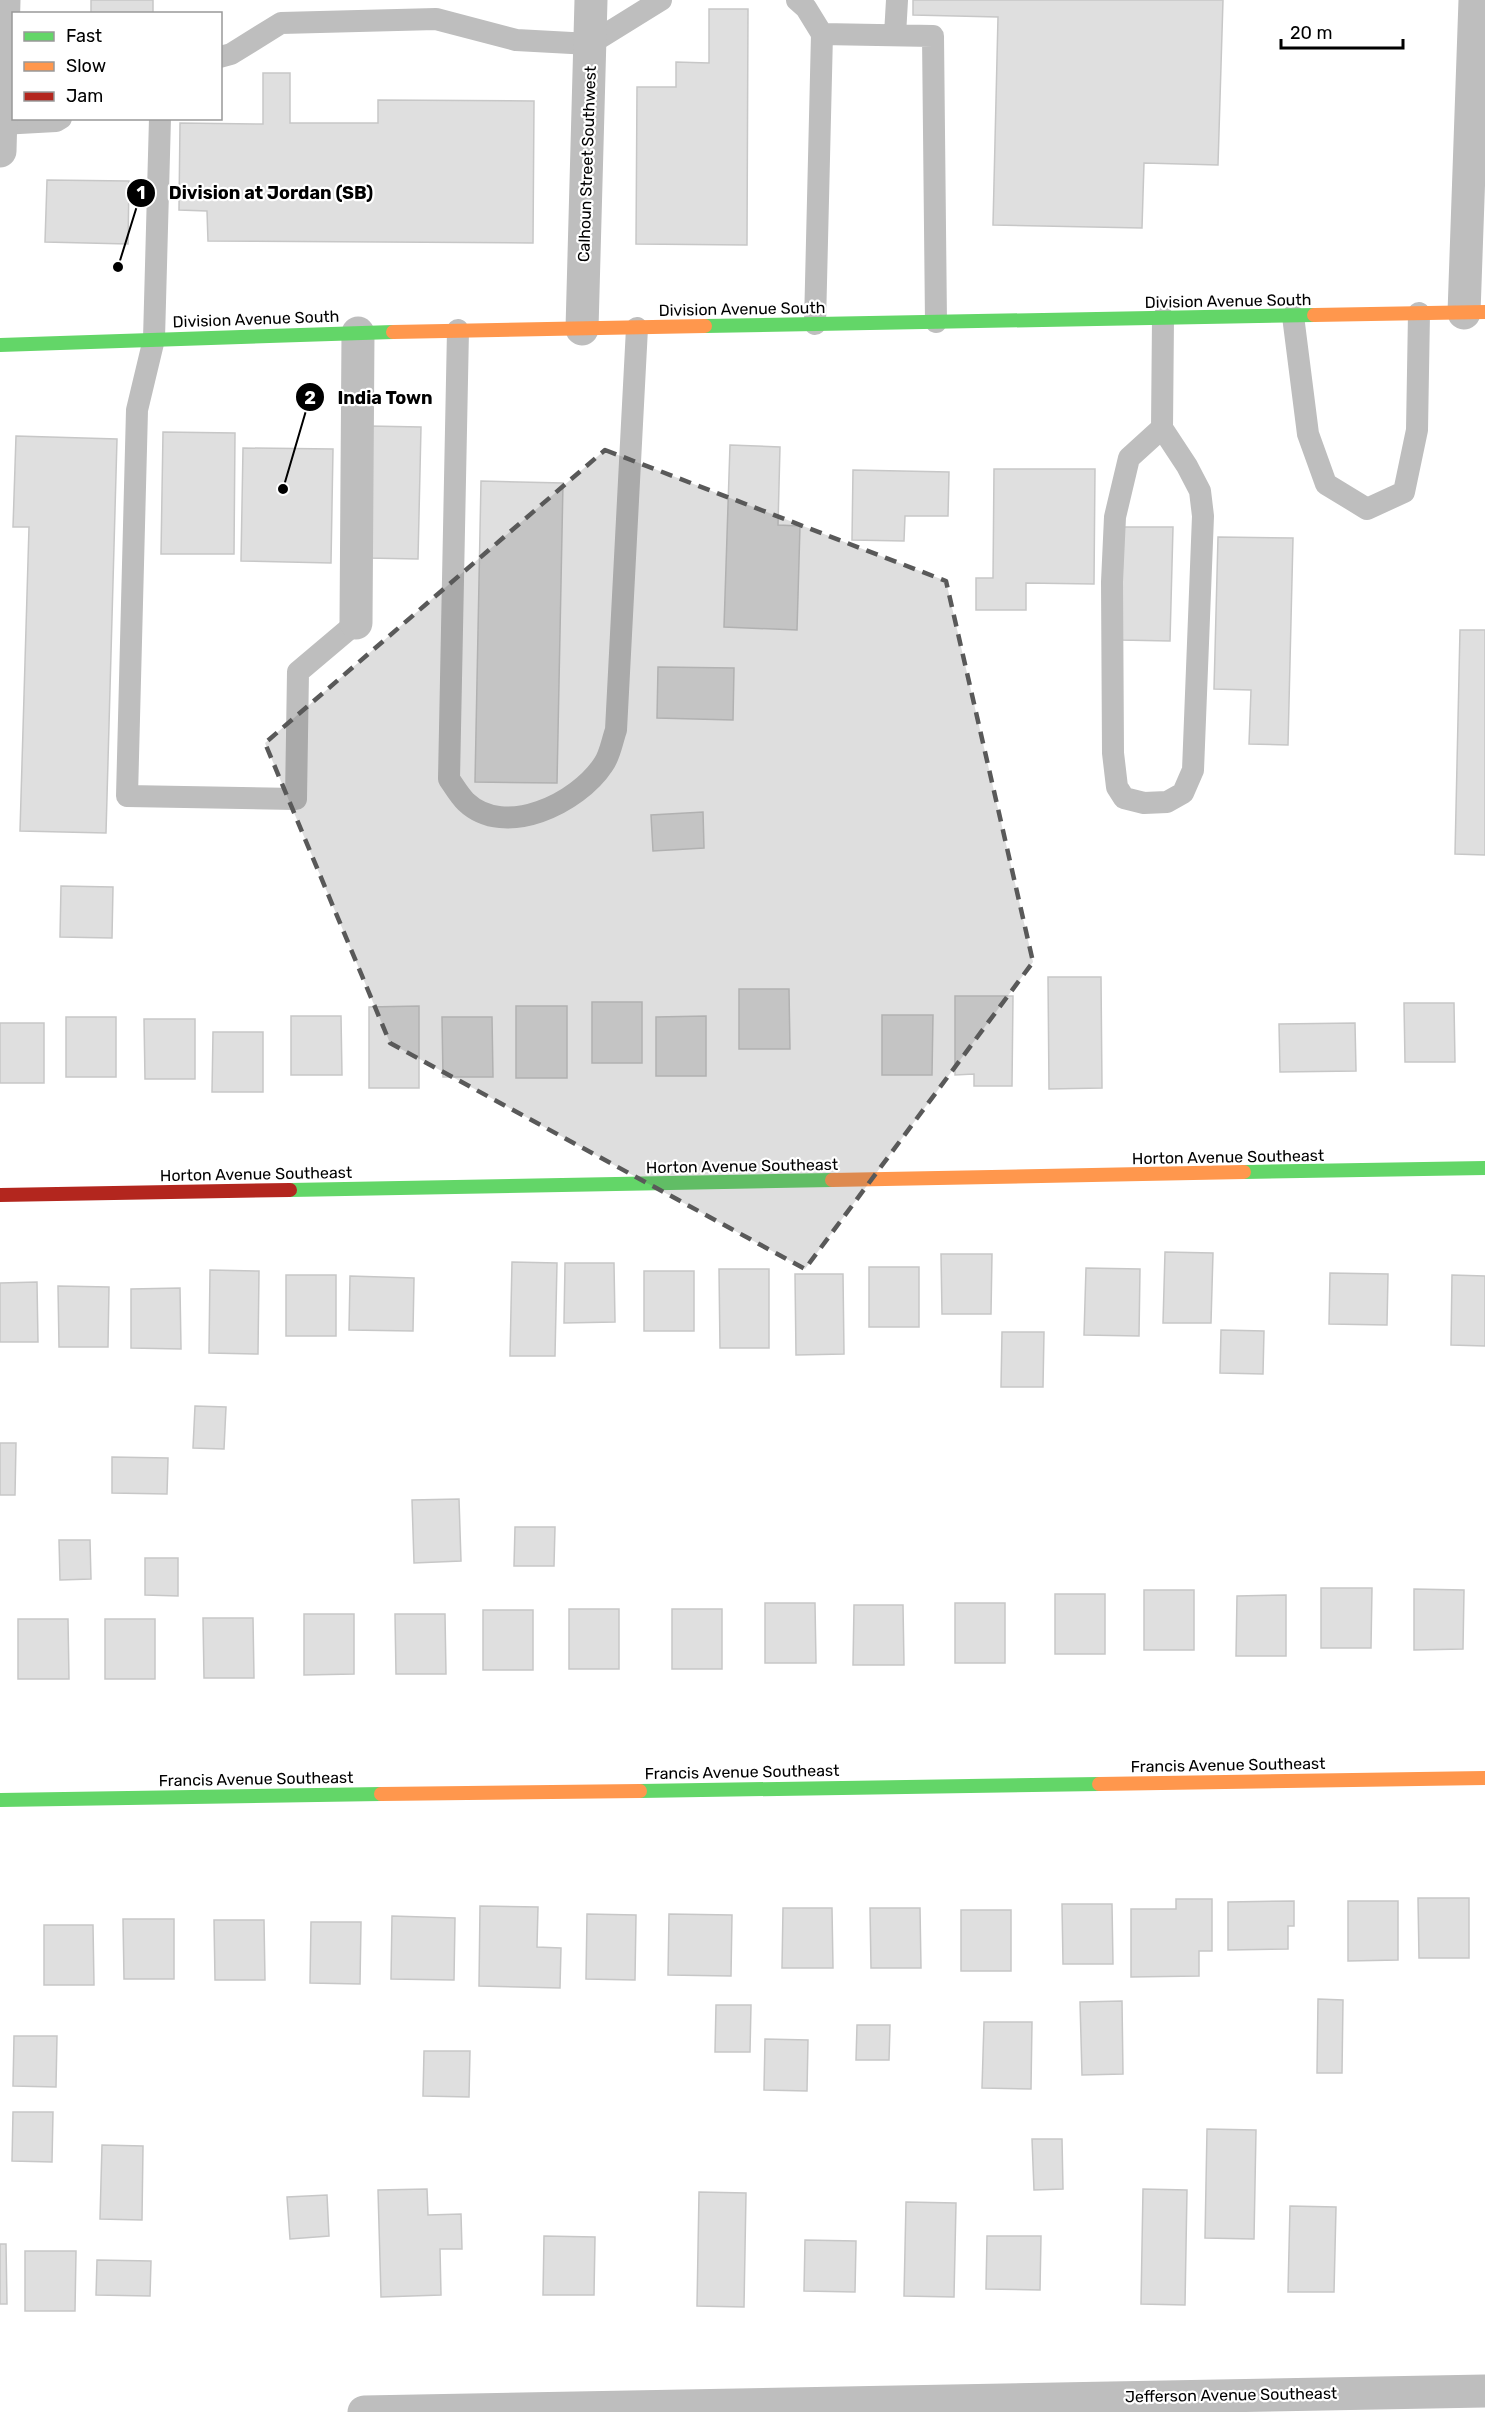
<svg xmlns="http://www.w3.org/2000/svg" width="1485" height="2412" viewBox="0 0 1485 2412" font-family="Rubik,sans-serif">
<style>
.building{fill:#dfdfdf;stroke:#c7c7c7;stroke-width:1.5}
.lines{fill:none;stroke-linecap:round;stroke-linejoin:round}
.lane{stroke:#bebebe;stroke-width:22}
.street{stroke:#bebebe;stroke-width:33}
.fast{stroke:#63d668;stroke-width:14}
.slow{stroke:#ff974d;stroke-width:14}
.jam{stroke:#b3261e;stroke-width:14}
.marked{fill:#595959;fill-opacity:0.2;stroke:#595959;stroke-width:4.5;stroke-dasharray:12 8;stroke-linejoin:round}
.labels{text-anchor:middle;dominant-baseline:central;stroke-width:4.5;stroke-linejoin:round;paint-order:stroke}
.street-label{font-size:16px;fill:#000;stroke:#fff}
.leader{fill:none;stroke:#000;stroke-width:2}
.callout-dot{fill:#000;stroke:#fff;stroke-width:2}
.mark-label{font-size:18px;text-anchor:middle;font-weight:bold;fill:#fff}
.callout-label{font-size:18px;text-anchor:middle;font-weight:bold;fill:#000;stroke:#fff;stroke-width:4.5;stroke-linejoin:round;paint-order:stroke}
</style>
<rect width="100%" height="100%" fill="#fff"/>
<!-- building -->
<path class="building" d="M91 0H153V14H91Z
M913 0H1223L1218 165 1144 163 1142 228 993 225 998 17 913 15Z
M709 9H748L747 245 636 244 637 87H676V62L709 63Z
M263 73H290V123H378V100L534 101 533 243 208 241 207 211 179 210 180 123 263 124Z
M47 180 129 181 128 244 45 242Z
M369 426 421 427 418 559 367 558Z
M163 432 235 433 234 554H161Z
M16 436 117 439 106 833 20 831 29 527H13Z
M730 445 780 447 778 525 800 526 797 630 724 627Z
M243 448 333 449 331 563 241 561Z
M994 469H1095L1094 584 1026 583V610H976V578H993Z
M853 470 949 472 948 516H905L904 541 852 540Z
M481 481 563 483 557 783 475 782Z
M1123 527H1173L1170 641 1120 640Z
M1218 537 1293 538 1288 745 1249 744 1251 690 1214 689Z
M1460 630H1485V855L1455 854Z
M658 667 734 668 733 720 657 718Z
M703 812 704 848 653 851 651 815Z
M61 886 113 887 112 938 60 937Z
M1048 977H1101L1102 1088 1049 1089Z
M739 989H789L790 1049H739Z
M955 996H1013L1012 1086H974V1074L955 1075Z
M592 1002H642V1063H592Z
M1404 1003H1454L1455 1062H1405Z
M419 1006V1088H369V1007Z
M516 1006H567V1078H516Z
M882 1015H933L932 1075H882Z
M291 1016H341L342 1075H291Z
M706 1016V1076H656V1017Z
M66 1017H116V1077H66Z
M442 1017H492L493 1077H443Z
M144 1019H195V1079H145Z
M0 1023H44V1083H0Z
M1355 1023 1356 1071 1280 1072 1279 1024Z
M213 1032H263V1092H212Z
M1165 1252 1213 1253 1211 1323H1163Z
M941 1254H992L991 1314H942Z
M512 1262 557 1263 555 1356H510Z
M565 1263H614L615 1322 564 1323Z
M869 1267H919V1327H869Z
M1086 1268 1140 1269 1139 1336 1084 1335Z
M719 1269H769V1348H720Z
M210 1270 259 1271 258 1354 209 1353Z
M644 1271H694V1331H644Z
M1330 1273 1388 1274 1387 1325 1329 1324Z
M795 1274H843L844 1354 796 1355Z
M286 1275H336V1336H286Z
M1452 1275 1485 1276V1346L1451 1345Z
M350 1276 414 1278 413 1331 349 1330Z
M37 1282 38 1342H0V1283Z
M58 1286 109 1287 108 1347H59Z
M180 1288 181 1349 131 1348V1289Z
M1221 1330 1264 1331 1263 1374 1220 1373Z
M1002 1332H1044L1043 1387H1001Z
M195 1406 226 1407 224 1449 193 1448Z
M0 1443H16L15 1495H0Z
M112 1457 168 1458 167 1494 112 1493Z
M459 1499 461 1561 414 1563 412 1500Z
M515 1527H555L554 1566H514Z
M59 1540H90L91 1579 60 1580Z
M145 1558H178V1596L145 1595Z
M1321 1588H1372L1371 1648H1321Z
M1414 1589 1464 1590 1463 1649 1414 1650Z
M1144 1590H1194V1650H1144Z
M1055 1594H1105V1654H1055Z
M1286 1595V1656H1236L1237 1596Z
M765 1603H815L816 1663H765Z
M955 1603H1005V1663H955Z
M854 1605H903L904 1665H853Z
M569 1609H619V1669H569Z
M672 1609H722V1669H672Z
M483 1610H533V1670H483Z
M304 1614H354V1674L304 1675Z
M395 1614H445L446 1674H396Z
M203 1618H253L254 1678H204Z
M18 1619H68L69 1679H18Z
M105 1619H155V1679H105Z
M1418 1898H1469V1958H1419Z
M1176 1899H1212V1951H1199V1976L1131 1977V1909H1176Z
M1294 1901V1926H1288V1949L1228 1950V1902Z
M1348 1901H1398V1960L1348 1961Z
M1062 1904H1112L1113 1964H1063Z
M480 1906 538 1907 537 1947 561 1948 560 1988 479 1986Z
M783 1908H832L833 1968H782Z
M870 1908H920L921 1968H871Z
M961 1910H1011V1971H961Z
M587 1914 636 1915 635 1980 586 1979Z
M669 1914 732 1915 731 1976 668 1975Z
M392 1916 455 1918 454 1980 391 1979Z
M123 1919H174V1979H124Z
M214 1920H264L265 1980H215Z
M311 1922H361L360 1984 310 1983Z
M44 1925H93L94 1985H44Z
M1318 1999 1343 2000 1342 2073H1317Z
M1122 2001 1123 2074 1082 2075 1080 2002Z
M716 2005H751L750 2052H715Z
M984 2022H1032L1031 2089 982 2088Z
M857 2025H890L889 2060H856Z
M14 2036H57L56 2087 13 2086Z
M765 2039 808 2040 807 2091 764 2090Z
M424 2051H470L469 2097 423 2096Z
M13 2112H53L52 2162 12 2161Z
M1207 2129 1256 2130 1254 2239 1205 2238Z
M1032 2139H1062L1063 2189 1034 2190Z
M102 2145 143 2146 142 2220 100 2219Z
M427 2189 428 2215 461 2214 462 2249H440L441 2295 381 2297 378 2190Z
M1143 2189 1187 2190 1185 2305 1141 2304Z
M699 2192 746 2193 744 2307 697 2306Z
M327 2195 329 2236 290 2239 287 2197Z
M906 2202 956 2203 954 2297 904 2296Z
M1290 2206 1336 2207 1334 2292H1288Z
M544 2236 595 2237 594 2295H543Z
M987 2236H1041L1040 2290 986 2289Z
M805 2240 856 2241 855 2292 804 2291Z
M0 2244H6L7 2304H0Z
M25 2251H76L75 2311H25Z
M97 2260 151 2261 150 2296 96 2295Z"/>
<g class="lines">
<!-- lane -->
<path class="lane" d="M797 0 806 8 822 34
M895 35 897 0
M220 57 231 54 281 23 436 19 516 40 590 44 661 0
M160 118 154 339 137 410 127 796 296 799 298 672 356 623
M1 124 56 121 61 118
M1293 316 1308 434 1326 484 1367 509 1404 492 1417 430 1419 313
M815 324 822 34 933 36 936 322
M458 330 449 779C454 786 459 795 466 802 505 839 578 803 603 765 610 756 612 741 616 730L637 328
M1162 428 1129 458 1115 517 1112 582 1113 753 1117 787 1124 798 1144 803 1167 802 1183 793 1193 770 1203 516 1200 491 1187 466 1162 428 1163 318"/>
<!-- street -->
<path class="street" d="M0 151 4 0
M1464 313 1475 0
M582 329 591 0
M356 623 358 333
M364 2412 1485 2391"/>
<!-- fast -->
<path class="fast" d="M705 326 1314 315
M0 345 393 332
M1244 1172 1485 1168
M290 1190 832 1180
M640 1791 1099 1784
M0 1800 381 1794"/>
<!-- slow -->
<path class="slow" d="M1314 315 1485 312
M393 332 705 326
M832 1180 1244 1172
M1099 1784 1485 1778
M381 1794 640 1791"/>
<!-- jam -->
<path class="jam" d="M0 1195 290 1190"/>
</g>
<!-- marked area -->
<path class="marked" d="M605 450 946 581 1033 962 805 1269 390 1043 265 743Z"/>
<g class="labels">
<!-- street labels -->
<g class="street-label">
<text transform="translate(587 164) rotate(-88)">Calhoun Street Southwest</text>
<text transform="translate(1228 301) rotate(-1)">Division Avenue South</text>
<text transform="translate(742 309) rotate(-1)">Division Avenue South</text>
<text transform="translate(256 319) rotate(-2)">Division Avenue South</text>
<text transform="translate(1228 1157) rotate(-1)">Horton Avenue Southeast</text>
<text transform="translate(742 1166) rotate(-1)">Horton Avenue Southeast</text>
<text transform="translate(256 1174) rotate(-1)">Horton Avenue Southeast</text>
<text transform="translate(1228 1765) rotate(-1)">Francis Avenue Southeast</text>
<text transform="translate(742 1772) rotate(-1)">Francis Avenue Southeast</text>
<text transform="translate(256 1779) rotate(-1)">Francis Avenue Southeast</text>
<text transform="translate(1231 2395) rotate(-1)">Jefferson Avenue Southeast</text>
</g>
</g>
<!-- callouts -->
<path class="leader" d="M118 267L141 193M283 489L310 397"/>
<g class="callout-dot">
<circle cx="118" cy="267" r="6"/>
<circle cx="283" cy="489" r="6"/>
<circle cx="141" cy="193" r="15"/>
<circle cx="310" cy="397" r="15"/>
</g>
<g class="mark-label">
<text x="141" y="199">1</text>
<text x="310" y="404">2</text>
</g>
<g class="callout-label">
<text x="271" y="199">Division at Jordan (SB)</text>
<text x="385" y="404">India Town</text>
</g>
<!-- legend -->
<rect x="12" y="12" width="210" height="108" fill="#ffffff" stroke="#999999" stroke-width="1.5"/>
<rect x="24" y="32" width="30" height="9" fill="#63d668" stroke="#999999" stroke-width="1.5"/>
<text x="66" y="42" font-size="18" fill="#000000">Fast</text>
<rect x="24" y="62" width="30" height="9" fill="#ff974d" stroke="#999999" stroke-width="1.5"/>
<text x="66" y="72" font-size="18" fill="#000000">Slow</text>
<rect x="24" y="92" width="30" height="9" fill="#b3261e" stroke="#999999" stroke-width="1.5"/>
<text x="66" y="102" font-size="18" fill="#000000">Jam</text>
<!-- scale -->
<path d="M1281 39v9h122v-9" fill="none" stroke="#000000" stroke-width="3"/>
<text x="1290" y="39" font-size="18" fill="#000000" stroke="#ffffff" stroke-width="4.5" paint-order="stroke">20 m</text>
</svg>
